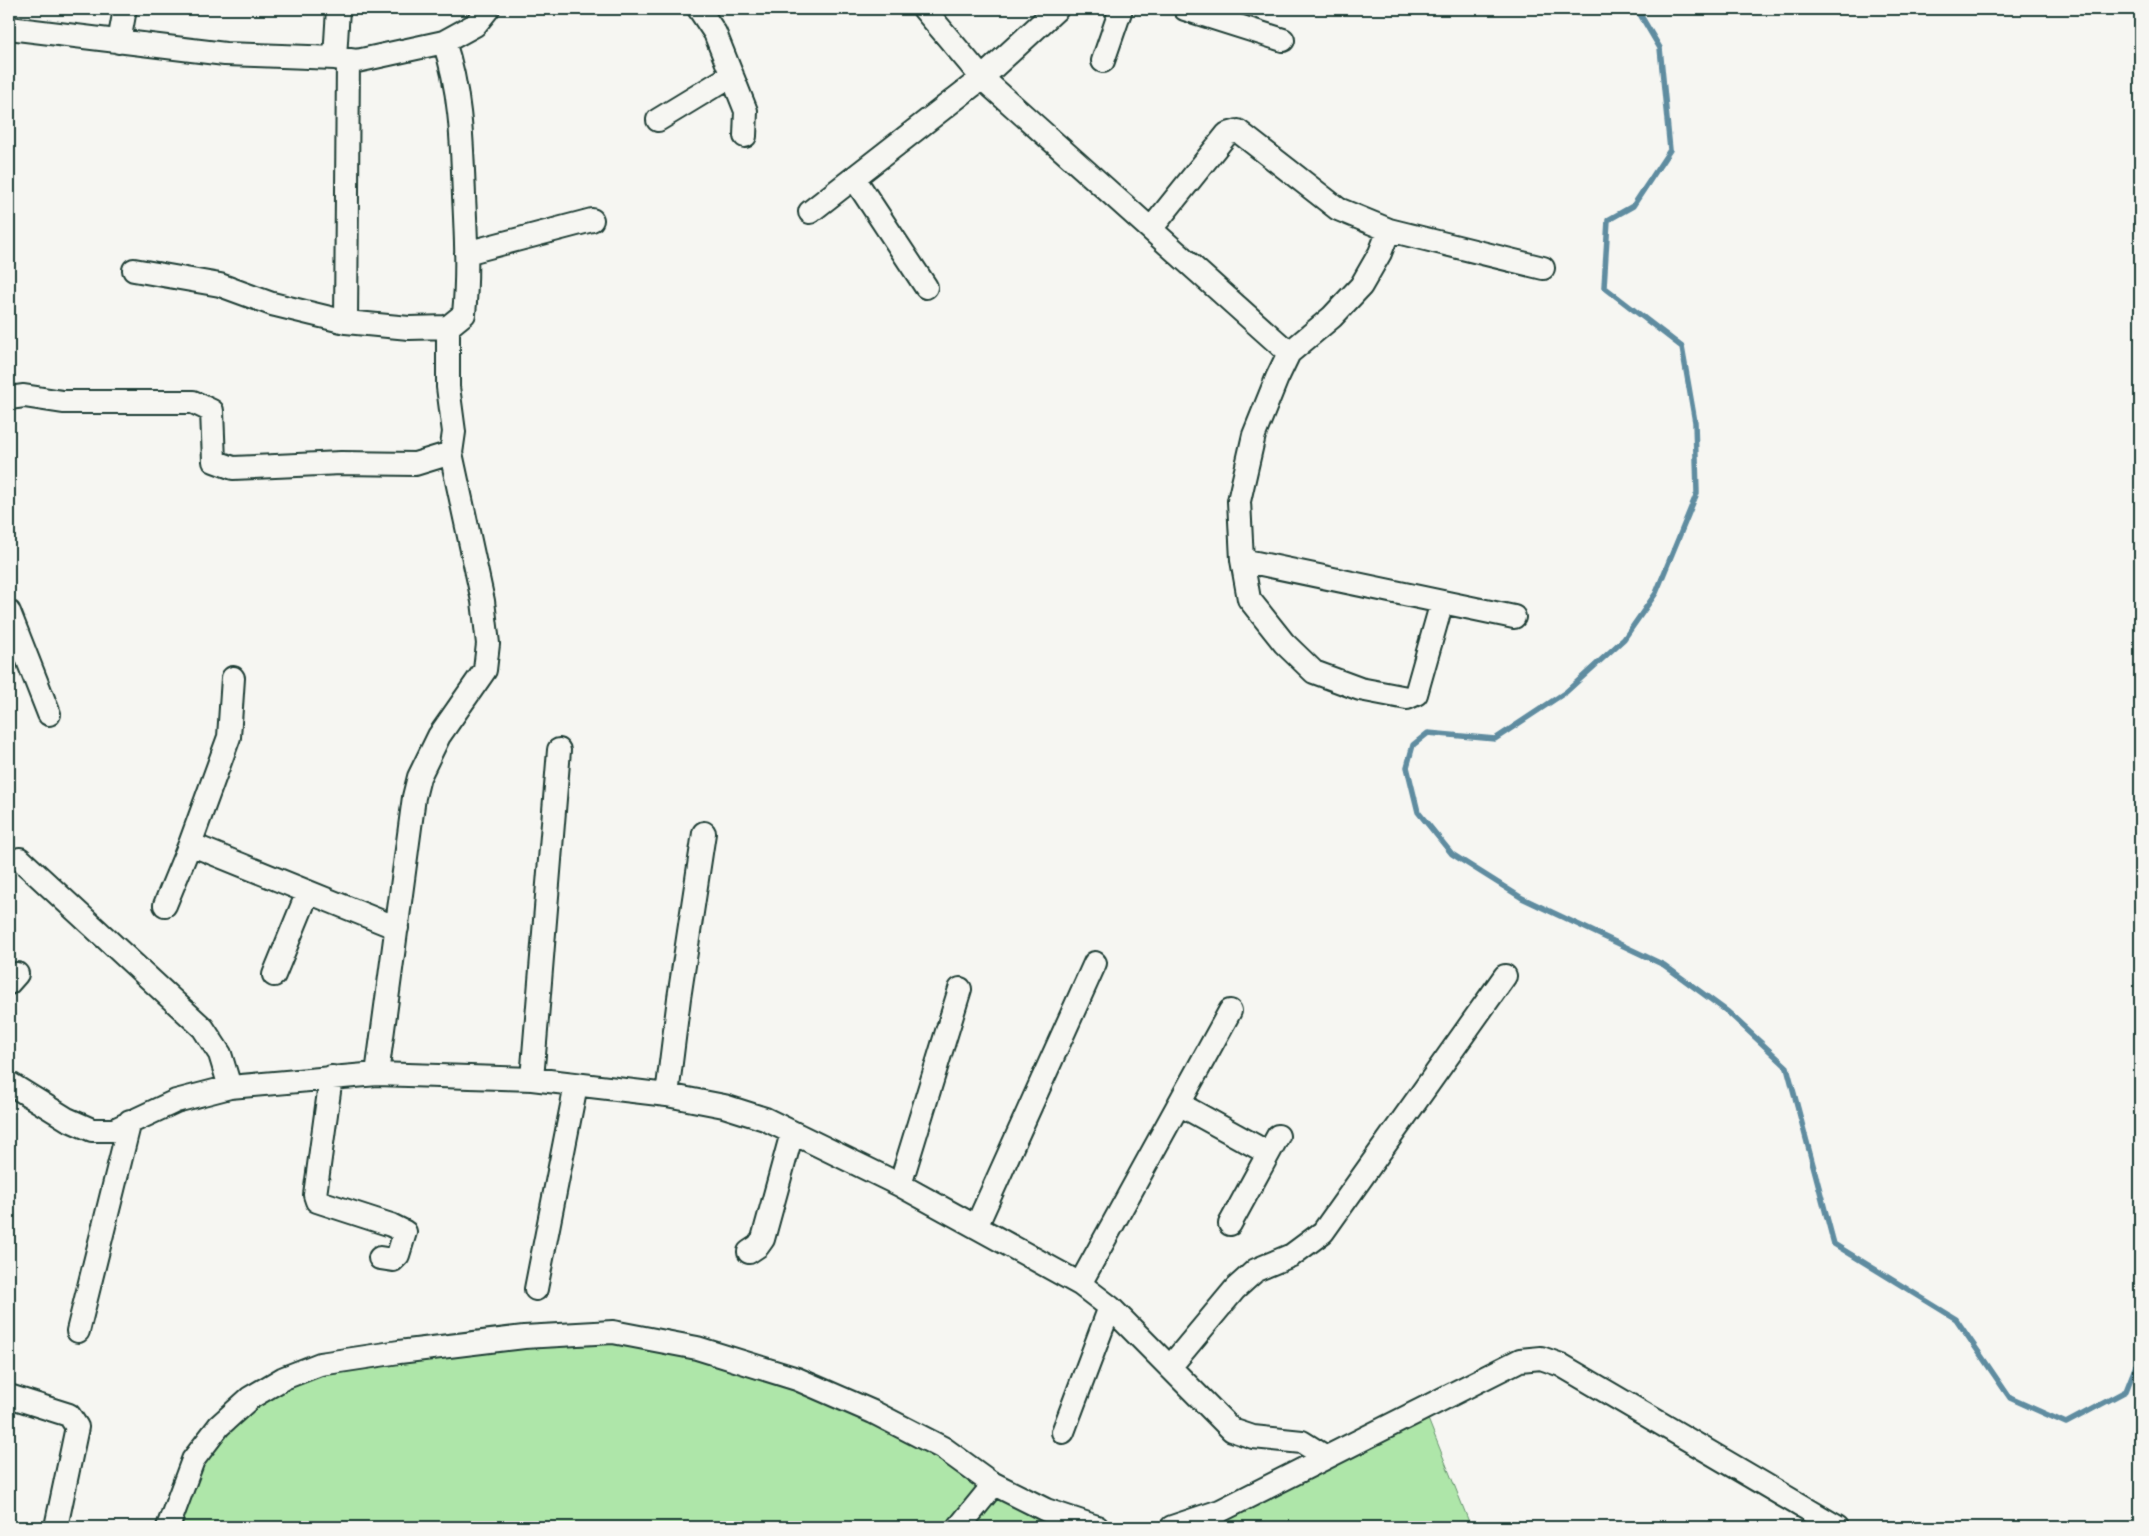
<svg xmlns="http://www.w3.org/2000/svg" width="2149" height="1536" viewBox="0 0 2149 1536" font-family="'Indie Flower',sans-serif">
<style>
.green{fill:#aee6a9;stroke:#66926e}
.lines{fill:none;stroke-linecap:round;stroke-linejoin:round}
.stream{stroke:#5f8ca0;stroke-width:5.5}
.minor-casing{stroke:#1f3d34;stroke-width:26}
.minor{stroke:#f6f6f2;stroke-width:22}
</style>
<rect width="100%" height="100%" fill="#f6f6f2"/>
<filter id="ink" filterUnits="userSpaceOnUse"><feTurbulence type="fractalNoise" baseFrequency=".02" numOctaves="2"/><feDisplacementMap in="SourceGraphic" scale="10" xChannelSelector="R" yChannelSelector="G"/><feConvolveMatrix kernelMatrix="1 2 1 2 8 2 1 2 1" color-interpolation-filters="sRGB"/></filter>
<g filter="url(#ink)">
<!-- green -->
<path class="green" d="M612 1339 676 1349 799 1387 1078 1527H175L189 1489 224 1430 286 1385 363 1364Z
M1426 1414 1471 1527H1193Z"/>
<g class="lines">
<!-- stream -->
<path class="stream" d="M1637 9 1660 48 1670 150 1633 206 1608 220 1604 287 1682 347 1695 422 1697 493 1656 593 1624 639 1566 692 1495 739 1428 733 1413 745 1407 767 1418 812 1452 854 1522 898 1664 965 1728 1012 1787 1067 1834 1244 1956 1319 2010 1398 2066 1423 2126 1391 2137 1363 2140 1335"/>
<!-- minor casing -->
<g class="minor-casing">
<path id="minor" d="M699 9 715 33 746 111 745 136
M924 9 982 78 1289 353
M1185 9 1283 40
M9 28 225 54 335 58 357 61 444 42 475 25 488 9
M119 42 125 9
M335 58 338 9
M1103 61 1121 9
M658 120 732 75
M854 178 926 287
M810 212 982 78 1057 9
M1151 229 1227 134 1238 131 1338 209 1389 230 1543 268
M1389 230 1380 253 1361 286 1332 317 1289 353 1277 378 1254 435 1239 501 1242 560 1249 599 1284 643 1314 672 1360 689 1407 698 1416 694 1442 602
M466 253 592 220
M134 270 220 285 272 304 346 322 409 328 448 327 464 314C468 274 466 236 464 196 462 144 461 91 444 42
M346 322 348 60
M9 398 24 396 63 402H193L212 411 214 461 233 468 341 463 415 464 451 453 454 432 448 387V327
M1242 560 1514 617
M9 612 49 714
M233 678 229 737 190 844 397 928
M20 859 203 1028 220 1054 230 1087
M165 905 190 844
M274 975 308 892
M9 983 17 974
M377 1074 414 797 419 777 439 736 485 670 488 644 483 601 451 453
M331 1077 315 1195 317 1201 323 1203 391 1225 405 1232 398 1255 393 1260 380 1258
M532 1079 559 750
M9 1083 67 1119 92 1130H114L176 1101 230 1087 377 1074 532 1079 667 1095 724 1106 765 1119 900 1185 1080 1284 1110 1307 1232 1430 1253 1437 1302 1442 1326 1457
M667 1095 679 998 704 833
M1179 1104 1268 1153
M900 1185 960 989
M1230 1224 1278 1136
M976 1227 1095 963
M749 1252 758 1246 763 1239 792 1133
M1080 1284 1230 1011
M536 1289 576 1085
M78 1331 130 1121
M1170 1367 1235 1289 1256 1270 1292 1255 1323 1232 1505 976
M9 1396 69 1415 77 1427 56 1527
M1063 1432 1110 1307
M168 1527 193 1460 219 1426 250 1398 284 1378 320 1364 399 1352 524 1337 613 1332 697 1348 797 1379 873 1412 943 1448 990 1482 1046 1510 1097 1527
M959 1527 994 1484
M1172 1527 1220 1511 1520 1360 1541 1358 1561 1365 1837 1527"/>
</g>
<!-- minor -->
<use href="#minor" class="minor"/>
</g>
</g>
<!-- margin -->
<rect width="2149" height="1536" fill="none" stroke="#f6f6f2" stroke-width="30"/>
<rect x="15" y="15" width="2119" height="1506" fill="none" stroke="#1f3d34" stroke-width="2" filter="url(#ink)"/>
</svg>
